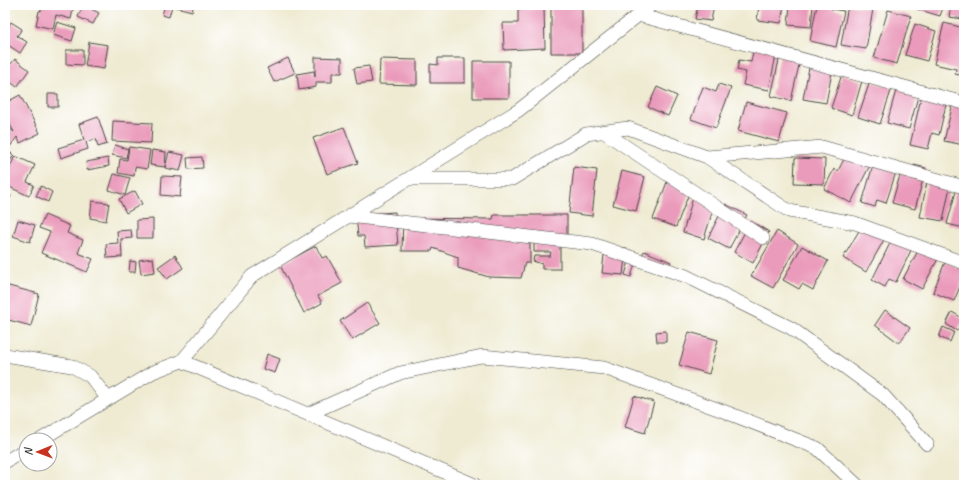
<svg xmlns="http://www.w3.org/2000/svg" width="969" height="490" viewBox="0 0 969 490" font-family="Caveat,sans-serif">
<style>
.building{fill:#ea9aba}
.lines{fill:none;stroke-linecap:round;stroke-linejoin:round}
.street-casing{stroke:#484844;stroke-width:14}
.street{stroke:#fff;stroke-width:13}
</style>
<rect width="100%" height="100%" fill="#fff"/>
<filter id="ink" filterUnits="userSpaceOnUse"><feTurbulence type="fractalNoise" baseFrequency=".025" numOctaves="2"/><feDisplacementMap in="SourceGraphic" scale="8" xChannelSelector="R" yChannelSelector="G"/><feConvolveMatrix kernelMatrix="1 2 1 2 8 2 1 2 1" color-interpolation-filters="sRGB"/></filter>
<filter id="wash" filterUnits="userSpaceOnUse"><feTurbulence type="fractalNoise" baseFrequency=".012" numOctaves="4" result="noise"/><feDisplacementMap in="SourceGraphic" scale="16" xChannelSelector="R" yChannelSelector="G"/><feGaussianBlur stdDeviation="0.9" result="paint"/><feColorMatrix in="noise" values="0 0 0 0 0 0 0 0 0 0 0 0 0 0 0 0 0 1.4 0 .05"/><feComposite in="paint" operator="in"/></filter>
<g filter="url(#wash)">
<rect width="100%" height="100%" fill="#efebd3"/>
<g id="blocks">
<!-- building -->
<path class="building" d="M42 5H74L71 19 56 15 53 29 36 25 39 11H41Z
M83 5 99 13 93 24 78 17Z
M165 5H194L192 11 172 6 169 17 162 15Z
M551 5H582V53H551Z
M698 5H714L711 21 695 19Z
M759 5H784L781 23 757 20Z
M790 5H813L811 27 788 25Z
M817 5H831V9L844 11 836 47 810 41Z
M848 5 873 9 866 49 841 45Z
M919 5H944L940 16 917 9Z
M951 5H964V19L949 17Z
M544 8 545 48 504 50 503 23H518V9Z
M888 10 911 16 897 64 874 58Z
M11 22 22 29 17 36 27 42 20 53 5 43V31Z
M57 22 76 28 72 41 53 35Z
M944 23 964 28V76L955 74 956 69 934 64Z
M915 24 936 31 927 61 905 55Z
M89 42 108 45 104 69 85 66Z
M754 46 777 50 769 90 743 85 746 72 737 70 739 60 751 62Z
M66 50H83V65L66 64Z
M781 51 801 56 791 101 771 96Z
M315 57 342 58V73H332V82H316V87L299 90 297 74 314 71 315 77Z
M288 58 295 73 274 82 267 68Z
M438 58H465V83H430V64L438 65Z
M15 59 29 70 17 87 5 78V71Z
M380 59 417 60V85L379 84Z
M473 61H509V98H473Z
M810 62 833 67 826 103 803 99Z
M369 66 372 82 357 84 354 68Z
M842 74 862 81 852 115 831 108Z
M870 81 892 88 880 124 858 117Z
M898 83 920 89 909 129 887 123Z
M719 84 731 88 716 128 691 119 703 87 716 92Z
M657 87 677 96 668 116 648 107Z
M48 94H58V107H48Z
M922 94 947 100 939 135 932 133 928 149 910 145Z
M955 94 964 96V145L944 141Z
M20 95 40 133 20 143 17 137 9 148 5 145V125L14 132 5 115V103Z
M746 102 787 113 779 142 738 131Z
M98 117 107 144 98 147 96 139 86 142 88 149 61 158 58 148 84 140 79 124Z
M113 121 152 123 151 143 112 141Z
M344 127 358 163 327 174 313 138Z
M115 145 128 149 126 158 112 155Z
M5 147 14 156 5 166Z
M129 147 150 150 147 169 135 167 134 176 118 173 120 159 127 160Z
M152 150 166 152 165 167 150 165Z
M169 152 184 155 180 171 165 168Z
M847 153 870 165 851 203 824 189 834 169 838 171Z
M15 156 35 165 27 182 34 185 29 196 5 185V178Z
M202 157 203 168 188 169 187 158Z
M108 158 109 166 87 170 86 162Z
M795 158 825 159 824 184 794 183Z
M874 162 897 169 886 203 877 200 875 207 862 203Z
M914 165 926 168 915 209 892 203 902 168 912 171Z
M574 167 597 170 592 216 569 213Z
M622 171 645 177 636 211 613 205Z
M114 174 130 178 125 195 109 190Z
M162 176 182 177 180 197 161 195Z
M928 177 951 181 943 221 920 217Z
M667 182 690 191 676 227 653 219Z
M958 184 964 186V228L947 224Z
M41 186 52 192 48 202 36 196Z
M135 191 142 204 126 213 119 199Z
M5 192 11 196 5 206Z
M694 194 716 200 704 239 683 232Z
M92 201 109 203 106 221 90 218Z
M725 204 747 215 729 249 708 238Z
M395 212 398 245 365 247 364 236H358L356 215Z
M45 215 70 226 67 233 83 240 78 253 93 259 87 272 41 253 50 232 39 228Z
M494 215H567V240L560 244V269H542V264L533 261 534 256H550L551 252H534V244L530 242V263H525L521 278 489 277 458 268V257L433 248 432 251H402L403 218 493 219Z
M153 219V238H137V220Z
M18 220 35 225 30 242 13 236Z
M751 221 769 232 753 263 734 252Z
M863 224 885 238 866 272 843 258Z
M131 230 132 238 121 239 122 257 107 258 106 244 118 243 117 231Z
M777 231 798 244 773 288 751 276Z
M893 237 913 246 896 282 889 279 885 287 872 280Z
M921 245 940 255 922 289 903 279Z
M316 246 322 258 327 256 342 283 318 296 322 303 304 313 280 265Z
M605 246 626 248 623 275 602 273Z
M802 246 828 261 813 290 802 284 799 289 783 280Z
M644 251 671 262 665 276 638 264Z
M175 255 183 268 167 279 158 267Z
M631 255 637 257 631 277 625 275Z
M153 258 155 272 141 274 139 260Z
M130 261 136 262 135 272H129Z
M945 262 964 270V277L954 301 933 292Z
M5 285 39 294 31 326 5 319Z
M367 303 380 323 352 340 340 321Z
M885 310 910 328 899 343 875 325Z
M952 312 964 319 957 331 946 324Z
M943 327 954 332 950 342 939 337Z
M666 331V342H657L656 332Z
M689 332 718 340 709 374 679 365Z
M267 354 280 359 275 373 263 369Z
M634 396 654 402 645 433 625 427Z"/>
</g>
</g>
<g filter="url(#ink)">
<use href="#blocks" fill-opacity="0" stroke="#484844" stroke-width="1"/>
<g class="lines">
<!-- street casing -->
<g class="street-casing">
<path id="street" d="M638 15 964 103
M604 132 763 238
M707 157 789 211 855 223 964 263
M408 179H512L586 134 628 128 707 157 822 147 964 187
M349 216 592 244 686 276 791 328 883 395 927 444
M5 355 72 366 90 376 108 399
M308 414 400 373 482 356 604 368 723 411 817 448 857 485
M40 440 153 372 182 361
M5 462 26 449
M475 485 182 361 252 276 519 110 651 5"/>
</g>
<!-- street -->
<use href="#street" class="street"/>
</g>
</g>
<!-- margin -->
<rect width="969" height="490" fill="none" stroke="#fff" stroke-width="20"/>
<!-- north arrow -->
<g transform="translate(38 452) rotate(269)"><circle r="19" fill="#ffffff" stroke="#aaaaaa"/>
<path d="M0-3L7 15L0 10L-7 15Z" fill="#c8321e"/>
<text y="-6" font-size="11" font-weight="bold" text-anchor="middle" fill="#2b2b2b">N</text>
</g>
</svg>
